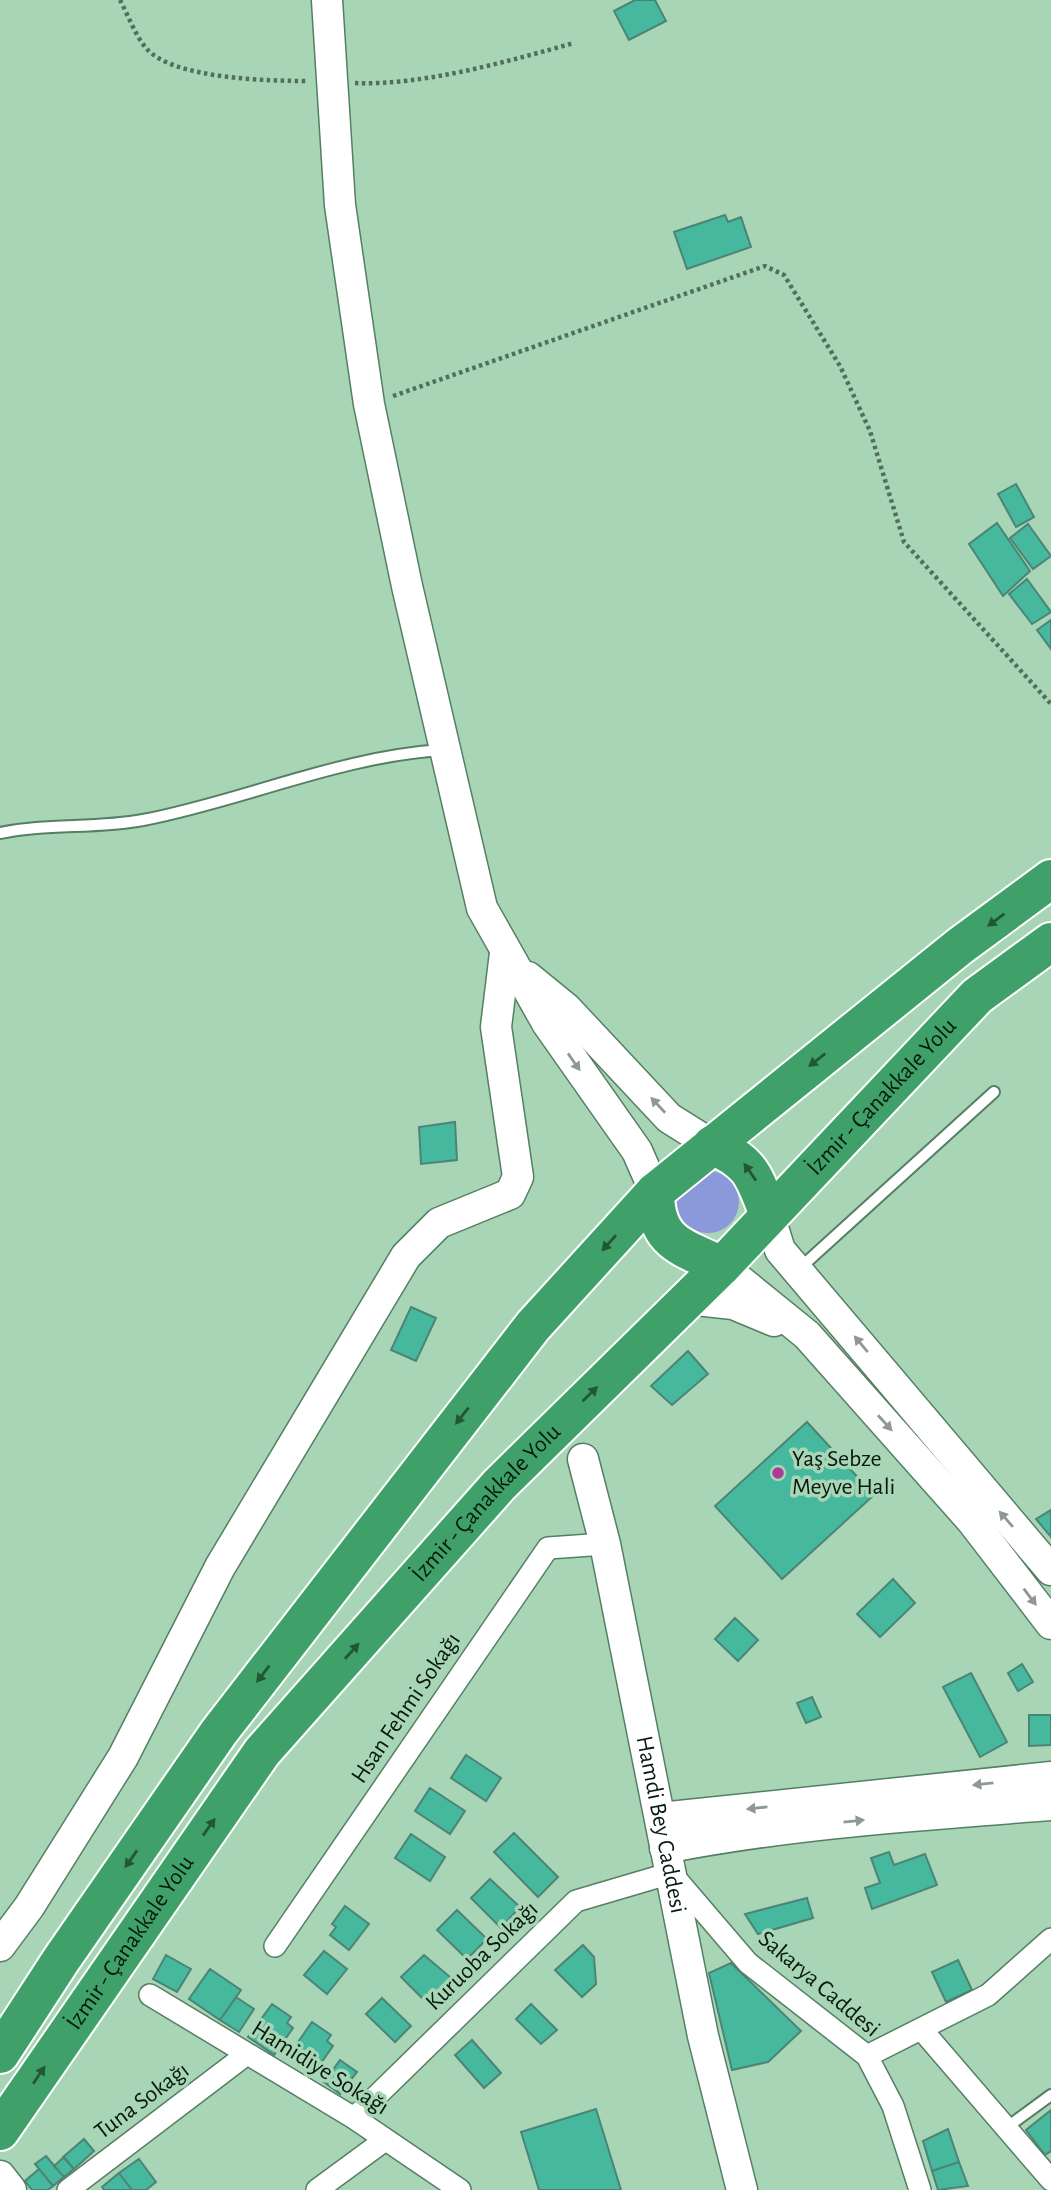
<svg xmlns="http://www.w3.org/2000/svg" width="1051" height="2190" viewBox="0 0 1051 2190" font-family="'Alegreya Sans',sans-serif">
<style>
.green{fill:#8b98d9}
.building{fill:#46b89e;stroke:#4c8475;stroke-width:2}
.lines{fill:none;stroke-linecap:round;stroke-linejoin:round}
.lane-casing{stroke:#557f63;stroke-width:14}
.street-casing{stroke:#557f63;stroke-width:24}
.secondary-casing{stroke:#557f63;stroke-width:33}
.highway-casing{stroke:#fff;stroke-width:42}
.path{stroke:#516f5b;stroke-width:4.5;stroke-dasharray:3.5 3.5;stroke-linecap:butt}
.lane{stroke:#fff;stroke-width:10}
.street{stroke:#fff;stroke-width:21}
.secondary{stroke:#fff;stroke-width:30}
.highway{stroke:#3fa169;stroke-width:38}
.oneway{fill:#215637}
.oneway2{fill:#909893}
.poi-dot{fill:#ab3b98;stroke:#a8d5b6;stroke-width:2.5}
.labels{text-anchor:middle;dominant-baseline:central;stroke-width:7;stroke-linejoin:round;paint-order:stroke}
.street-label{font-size:24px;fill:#08190e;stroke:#a8d5b6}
.poi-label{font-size:24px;fill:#08190e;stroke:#a8d5b6;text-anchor:start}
</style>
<rect width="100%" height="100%" fill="#a8d5b6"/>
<!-- green -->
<path class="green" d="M677 1202a31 31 0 1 1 62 0a31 31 0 1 1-62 0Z"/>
<!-- building -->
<path class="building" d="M635 0H655L666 21 629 40 614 11Z
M725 215 728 222 741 217 751 247 687 269 674 232Z
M1016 484 1034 517 1016 527 998 494Z
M997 523 1030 571 1003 596 969 544Z
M1028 524 1051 556 1033 569 1010 538Z
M1027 579 1051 612 1032 624 1009 594Z
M1051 620V649L1037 630Z
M455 1122 457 1160 421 1164 419 1127Z
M411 1307 436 1318 416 1361 391 1350Z
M688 1351 708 1374 672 1405 651 1386Z
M807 1422 874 1495 782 1579 715 1506Z
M1051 1510V1537L1036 1519Z
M893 1579 915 1603 880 1637 857 1614Z
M735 1618 758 1640 738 1661 715 1639Z
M1022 1664 1033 1682 1018 1691 1008 1673Z
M971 1673 1007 1742 980 1757 943 1687Z
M812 1697 821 1717 806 1723 797 1703Z
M1029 1715H1051V1745L1029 1746Z
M466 1755 501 1778 486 1801 451 1778Z
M430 1788 465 1811 450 1834 415 1811Z
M514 1833 558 1877 538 1897 494 1852Z
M411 1834 445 1857 430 1881 395 1858Z
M889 1852 894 1865 925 1854 937 1885 872 1909 865 1888 880 1883 871 1858Z
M490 1879 520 1907 501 1928 471 1898Z
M807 1898 813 1918 758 1934 745 1914Z
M345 1906 369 1924 349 1950 330 1935 336 1927 332 1924Z
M457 1910 487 1939 467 1959 437 1930Z
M583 1945 594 1957 596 1984 582 1997 555 1970Z
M324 1951 347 1969 327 1994 304 1975Z
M166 1955 191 1969 177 1992 153 1979Z
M424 1955 457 1983 432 2008 401 1977Z
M958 1960 972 1990 946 2002 932 1972Z
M731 1963 801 2031 768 2062 732 2070 709 1973Z
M210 1969 241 1990 220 2020 189 1999Z
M236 1997 254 2009 239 2032 220 2020Z
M382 1998 411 2026 395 2042 366 2014Z
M272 2004 291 2017 287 2023 293 2028 274 2055 248 2037Z
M531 2004 557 2030 541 2044 516 2019Z
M312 2022 331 2035 327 2041 333 2046 314 2073 289 2055Z
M472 2040 501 2073 484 2088 455 2055Z
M340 2060 357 2072 340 2094 324 2082Z
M596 2109 621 2190H539L521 2132Z
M1051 2110V2151L1045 2155 1026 2130Z
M948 2129 959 2162 932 2171 923 2141Z
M84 2139 94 2151 74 2169 63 2157Z
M46 2156 64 2177 53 2186 35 2164Z
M64 2157 74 2169 64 2177 54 2166Z
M139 2159 156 2182 146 2190H132L119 2173Z
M959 2162 968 2186 938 2190 932 2171Z
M39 2169 53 2186 48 2190H32L25 2181Z
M119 2173 132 2190H104L102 2187Z"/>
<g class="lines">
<!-- lane casing -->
<g class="lane-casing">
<path id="lane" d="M0 833C46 823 96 829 143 820 243 801 340 756 443 750
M799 1269 994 1092
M1006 2128 1051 2095"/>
</g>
<!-- street casing -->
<g class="street-casing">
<path id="street" d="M275 1946 548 1548 605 1544
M150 1995 354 2118 460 2190
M922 2030 1051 2180
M867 2056 988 1995 1051 1939
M354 2118 576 1901 671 1873 748 1963 867 2056 893 2106 920 2190
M68 2190 247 2054
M317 2190 385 2140"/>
</g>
<!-- secondary casing -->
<g class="secondary-casing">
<g id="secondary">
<path d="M327 0 340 205 369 404 407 586 482 908 547 1023 637 1151 655 1192"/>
<path d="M528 977 566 1008 669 1118 712 1145"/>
<path d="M769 1215 780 1250 1051 1570"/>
<path d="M722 1266 807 1335 972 1521 1051 1624"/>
<path d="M687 1299 733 1304 774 1321"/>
<path id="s1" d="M583 1459 605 1544 703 2036 742 2190"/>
<path d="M660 1818 1051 1777"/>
<path d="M665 1848C792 1823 922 1815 1051 1805"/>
<path d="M0 1946 29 1907 123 1757 220 1567 406 1256 439 1223 510 1194 518 1177 496 1027 505 953"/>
<path d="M0 2176 11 2190"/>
</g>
</g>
<!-- highway casing -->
<g class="highway-casing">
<g id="highway">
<path d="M712 1145C753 1163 754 1177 769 1215"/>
<path d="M655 1192C655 1244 683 1247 722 1266"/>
<path d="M0 2054 61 1960 219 1732 533 1326 655 1192 960 946 1051 879"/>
<path id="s2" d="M0 2131 262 1752 499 1485 722 1266 977 996 1051 942"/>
</g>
</g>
<!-- path -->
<path class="path" d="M120 0C128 15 135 35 146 48 172 79 269 81 308 81
M355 83C422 86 509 61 574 43
M393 396 765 266 784 275 840 366 870 431 904 542 1051 704"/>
<!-- lane -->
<use href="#lane" class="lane"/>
<!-- street -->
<use href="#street" class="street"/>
<!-- secondary -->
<use href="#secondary" class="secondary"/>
<!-- highway -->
<use href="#highway" class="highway"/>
</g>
<!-- one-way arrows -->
<defs><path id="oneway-solid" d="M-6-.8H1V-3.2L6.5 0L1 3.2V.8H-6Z" transform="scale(1.75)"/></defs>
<g class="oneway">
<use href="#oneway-solid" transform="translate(996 920) rotate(143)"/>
<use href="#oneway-solid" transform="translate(817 1060) rotate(142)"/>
<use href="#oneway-solid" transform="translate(750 1172) rotate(-125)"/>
<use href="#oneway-solid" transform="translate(609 1243) rotate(132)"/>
<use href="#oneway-solid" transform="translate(590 1394) rotate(-44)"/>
<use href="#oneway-solid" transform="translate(462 1416) rotate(128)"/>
<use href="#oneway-solid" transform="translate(352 1651) rotate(-48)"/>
<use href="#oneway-solid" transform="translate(263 1674) rotate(127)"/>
<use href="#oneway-solid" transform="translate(209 1827) rotate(-55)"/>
<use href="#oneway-solid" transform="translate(131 1859) rotate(125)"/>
<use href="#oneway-solid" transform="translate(39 2075) rotate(-56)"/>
</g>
<g class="oneway2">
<use href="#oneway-solid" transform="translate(574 1062) rotate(55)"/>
<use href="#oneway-solid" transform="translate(658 1105) rotate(-133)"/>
<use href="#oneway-solid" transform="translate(861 1344) rotate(-130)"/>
<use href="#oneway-solid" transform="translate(885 1423) rotate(48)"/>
<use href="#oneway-solid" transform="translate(1006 1519) rotate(-131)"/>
<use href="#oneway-solid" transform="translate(1030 1597) rotate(53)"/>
<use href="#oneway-solid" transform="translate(983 1784) rotate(174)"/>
<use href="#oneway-solid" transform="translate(757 1808) rotate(174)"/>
<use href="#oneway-solid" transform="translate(854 1821) rotate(-6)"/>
</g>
<!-- markers -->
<circle class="poi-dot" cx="778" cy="1473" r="7"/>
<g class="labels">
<!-- street labels -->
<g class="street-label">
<text stroke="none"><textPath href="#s2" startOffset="1363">İzmir - Çanakkale Yolu</textPath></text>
<text stroke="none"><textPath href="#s2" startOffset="796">İzmir - Çanakkale Yolu</textPath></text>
<text transform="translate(406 1708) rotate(-56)">Hsan Fehmi Sokağı</text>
<text stroke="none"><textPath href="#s1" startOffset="374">Hamdi Bey Caddesi</textPath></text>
<text stroke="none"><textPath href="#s2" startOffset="229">İzmir - Çanakkale Yolu</textPath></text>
<text transform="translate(482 1956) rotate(-44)">Kuruoba Sokağı</text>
<text transform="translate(819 1984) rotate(40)">Sakarya Caddesi</text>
<text transform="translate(320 2068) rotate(32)">Hamidiye Sokağı</text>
<text transform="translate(142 2101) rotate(-37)">Tuna Sokağı</text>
</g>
<!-- poi labels -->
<g class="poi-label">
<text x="792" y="1459">Yaş Sebze<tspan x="792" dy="28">Meyve Hali</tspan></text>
</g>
</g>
</svg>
